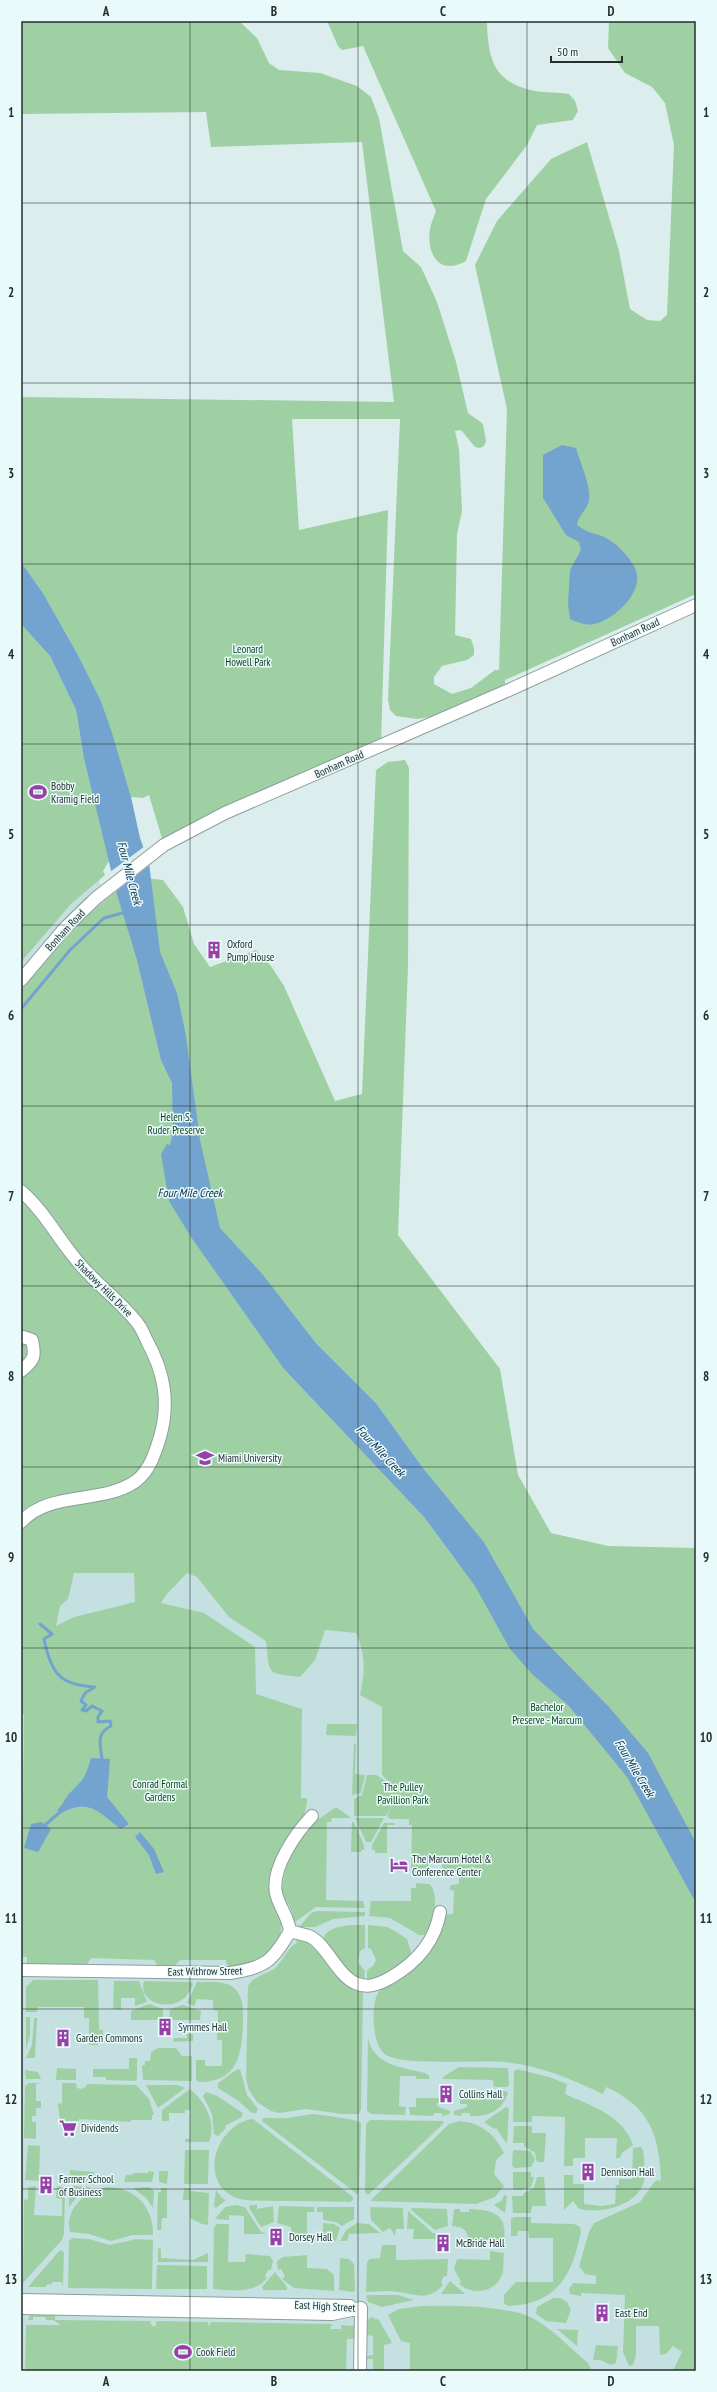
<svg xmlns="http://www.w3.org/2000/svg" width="717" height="2392" viewBox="0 0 717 2392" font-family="'PT Sans Narrow',sans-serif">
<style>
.built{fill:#c5e0e1}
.green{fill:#9fd0a4;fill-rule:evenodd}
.water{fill:#73a3cf}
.pier{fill:#dbeded}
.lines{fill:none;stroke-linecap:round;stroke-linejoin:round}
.stream{stroke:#73a3cf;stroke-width:3}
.minor-casing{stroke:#8d9d9e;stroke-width:14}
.minor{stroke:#fff;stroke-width:12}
.grid{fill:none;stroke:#272e2e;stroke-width:1;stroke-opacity:0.55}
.labels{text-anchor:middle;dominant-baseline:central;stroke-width:3;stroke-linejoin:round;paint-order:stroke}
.street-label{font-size:11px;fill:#272e2e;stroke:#e9fafa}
.park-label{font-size:11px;fill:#094319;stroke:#e9fafa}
.poi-label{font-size:11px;fill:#272e2e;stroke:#e9fafa;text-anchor:start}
.water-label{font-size:12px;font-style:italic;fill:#072c4a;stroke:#e9fafa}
.neatline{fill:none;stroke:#272e2e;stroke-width:1.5}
.grid-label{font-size:13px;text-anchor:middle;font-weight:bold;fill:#272e2e}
</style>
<rect width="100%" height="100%" fill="#dbeded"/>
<!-- built -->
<path class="built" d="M21 651 103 892 172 1028 192 1192 619 1740 696 2371H21Z"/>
<!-- green -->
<path class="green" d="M21 21H239L257 38 269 63 279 70 320 73 357 86 371 97 379 118 403 251 421 267 437 302 456 362 468 413 483 424 486 441 484 446 480 448 475 447 461 430 455 431 459 449 462 511 457 534 455 635 471 639 474 648V655L467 660 442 666 434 677V684L452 694 471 688 495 670H499L507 409 475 265 497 221 551 159 587 142 619 251 630 309 647 320 660 321 667 315 674 145 665 103 652 87 625 73 608 48 609 21H696V594L505 680V684L437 716 417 719 396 716 390 710 388 700 400 419H292L299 530 388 510 381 744 164 845 149 795 143 798 131 797 101 701 78 655 43 593 21 562V397L394 402 362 142 211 147 206 112 21 114Z
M327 21H487C488 58 493 83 535 91 546 93 557 92 569 94L575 101 578 111 573 120 537 125 527 145 486 199 466 261C440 276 426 255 430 229 431 223 434 217 436 211L363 46 342 50 338 46Z
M21 624 50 656 76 710 84 759 109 861 103 871 105 875 71 904 21 962Z
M405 760 409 768 408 966 398 1235 500 1369 518 1475 551 1533 608 1546 696 1548V2371H673L682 2352 673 2346 666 2354 660 2355 659 2326H636V2355L633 2365 629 2366 623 2352 625 2295 581 2293V2296L570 2294 569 2289 573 2283 596 2284V2276L585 2274 579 2266 589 2232 594 2223 640 2202 655 2181 661 2180C659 2135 650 2107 606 2087L603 2094C571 2079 539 2065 503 2062 476 2060 405 2066 386 2055 372 2046 371 2008 377 1995 384 1980 407 1976 418 1965 433 1951 438 1933 444 1915L453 1914 454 1891 449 1889 451 1885 459 1884V1872L443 1871 441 1862H428L429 1873H411L412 1825H409V1819H390L387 1816 393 1805 386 1816H354V1799L362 1795 367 1775H377L389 1784 390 1783 382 1775V1707L360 1695C365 1672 366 1655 356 1633L325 1630 315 1660 300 1677C265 1673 270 1675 266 1641L229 1617 197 1577 187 1573 166 1595 161 1603 204 1613 255 1647 256 1694 302 1709 301 1798H307C307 1824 285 1842 277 1865 275 1870 278 1878 278 1883 282 1916 291 1954 248 1964 241 1965 233 1969 227 1965L226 1960H180L174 1967 158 1966 154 1960 91 1958 86 1966 30 1965 27 1963V1957H23L21 1951 24 1715 21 1711V987L64 935 116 891 144 878 163 880 183 907 194 944 210 967 256 950 271 966 284 986 335 1101 362 1094 376 770 388 762ZM284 1302 316 1343 376 1403 423 1468 484 1542 497 1565 460 1566 424 1517 284 1369ZM74 1573H134L135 1602 74 1617 56 1626 60 1606 68 1599Z
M86 897 88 898 21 973V969L62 921Z
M327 1724H357L356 1736 326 1735Z
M354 1743 356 1744 355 1774 365 1775 361 1793 352 1795Z
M336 1807 351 1818H332L331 1822H327L326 1900 363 1901 365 1908 316 1907 295 1922 290 1907 281 1892 288 1858 310 1825Z
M355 1818H384L371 1842H366Z
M352 1822H354L364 1845V1850H361V1852H351Z
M384 1823H395V1825H387V1853H375V1850H372V1845Z
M416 1883 429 1884C440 1891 434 1926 426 1935H419L390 1918 369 1916 371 1901H411V1888H416Z
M317 1911 365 1912V1916L333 1919 315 1927H299L311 1913Z
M365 1925V1948L360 1951 358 1962 365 1971 364 1982 350 1974 323 1939C328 1924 353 1925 365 1925Z
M368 1925 387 1927 395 1931 407 1939 411 1952 408 1960 374 1981 367 1982V1970L373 1966 376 1960 371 1949 368 1948Z
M301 1939 309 1943 346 1983 363 1991 361 2109 359 2114H342L306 2109 279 2113 271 2111 257 2102 249 2090 246 2079 248 1986C253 1976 265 1975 274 1969 283 1962 287 1947 297 1943L296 1940Z
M33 1980H98L99 2030H103V2035H98V2045H89V2018H84V2007H38L37 2012H26V1987Z
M114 1981H139L147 2002 135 2006V1998H121V2010L113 2009Z
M144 1981 191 1982 193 1984C183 2017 136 2006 144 1981Z
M197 1982C208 1982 223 1980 233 1987 244 1996 243 2010 243 2024 242 2047 240 2077 210 2081 205 2082 199 2083 196 2080V2060H205V2066H222V2040H217L218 2011 213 2010V2000L196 1999 195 2006 187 2003Z
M149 2004 163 2009V2020H131V2011Z
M183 2005 201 2011 200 2020H169L170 2009Z
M26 2017H30V2035L26 2050Z
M34 2018H37L35 2058H26L32 2045Z
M187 2034H193V2041L173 2042 174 2038H187Z
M368 2038C374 2066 402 2067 425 2073L429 2076V2079H416V2076H400L399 2106 406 2107 405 2115 371 2114 367 2111Z
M158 2048H176L182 2056H192V2081L143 2080 142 2065H145V2061H150L151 2052Z
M129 2058H137V2079L135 2081 106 2080V2077H93V2069H129Z
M459 2067 508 2068 509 2085 507 2087H494L493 2080 443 2079V2077Z
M57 2068 76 2069V2080H56Z
M517 2069 549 2077 567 2084 565 2094C591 2106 623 2115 633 2145L622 2153 620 2158H616L617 2138H585V2158H573V2166H564L565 2117 532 2116V2122H513L514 2071Z
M25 2070 38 2072 41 2079H26Z
M236 2070 240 2069 247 2095 258 2109 256 2113H252L237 2100 218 2088V2083Z
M29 2083H42L36 2084V2101H41V2108H36V2116H32V2122H36V2139L24 2138 25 2086Z
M62 2083H76L77 2088 81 2089 86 2087 87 2084 136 2085 149 2099 154 2115H152V2120H131V2122L79 2119V2121H60L58 2104 62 2103Z
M146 2085H177L185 2088 158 2108Z
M190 2089C205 2101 217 2123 209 2142H185V2139H190V2110H185V2113H169V2121H162V2110Z
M494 2091H506L508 2093C502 2111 488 2117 470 2116V2113H462L461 2116 454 2115V2111L467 2107V2104H460V2098L493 2099Z
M206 2092 217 2096 243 2113 242 2117 225 2126 226 2128 218 2136 214 2134 212 2114 203 2096Z
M416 2098H445V2103H437V2106L450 2111V2114L442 2116V2113H434L433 2116 410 2115 409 2107H416Z
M506 2107 509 2108 507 2144 496 2128 494 2129 484 2122Z
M312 2114C319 2115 358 2119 361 2123L359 2193 357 2194 262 2121 263 2118H287Z
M253 2119 353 2197V2200L350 2202C325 2201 299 2201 273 2201 261 2200 248 2202 237 2198 214 2191 209 2163 220 2144 226 2132 239 2120 253 2119Z
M370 2120 443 2121 444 2123 368 2195 365 2192 366 2124Z
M460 2121C481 2123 495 2134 504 2153L496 2160 494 2174 504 2186 495 2197 476 2204 370 2201 449 2124Z
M514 2126H532V2133H546L544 2162H537L535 2153 524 2146V2143H513Z
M28 2145 40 2146 39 2181 25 2180Z
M633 2148 641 2147 643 2150C644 2159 646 2172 644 2181 638 2206 601 2214 579 2209L573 2201 564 2210V2175H573V2184H584V2204L601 2206 615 2204 616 2185H619V2179H632Z
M185 2150H209L208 2184H184Z
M513 2150 530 2151 535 2159 531 2167 514 2168 512 2165Z
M70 2170 94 2172V2175H100L99 2182H72L69 2179Z
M148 2171 154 2172 152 2182H124L126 2175H132L133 2173H148Z
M159 2171H168L167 2184 159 2182Z
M513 2172H531V2177H534L531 2187 521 2190H513Z
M537 2177H544L546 2206H532L531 2213H513L512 2196H523L524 2193 534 2188Z
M36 2186 34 2215 62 2216V2199L56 2198 57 2186 65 2188 64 2234 62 2240 23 2283 24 2200 28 2199V2187Z
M73 2186 90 2187 76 2198 69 2207V2189Z
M108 2187C136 2188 154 2208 153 2235H133L111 2241 89 2234 70 2232C64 2208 87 2190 108 2187Z
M149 2187 154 2191 153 2208 146 2198 133 2188Z
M161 2188H167V2218H162L161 2230H157L158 2192H161Z
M184 2188H190V2191L209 2193 208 2225 202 2224 190 2218V2200H183Z
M216 2190 223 2199 226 2200 216 2208 214 2206Z
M504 2195 507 2196 505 2213 494 2205 502 2200Z
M235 2205 245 2207 261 2232 265 2233V2234H244V2216L229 2215V2220L215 2219 225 2207Z
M250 2205H257V2209L273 2206 274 2222 261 2227 249 2208Z
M279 2206 314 2207V2212H307V2236L291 2235V2227L277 2223Z
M317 2207H354V2219L342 2226 336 2222 323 2220V2212H317Z
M370 2207 403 2208 404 2229H396L395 2236 390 2228 383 2232 371 2220Z
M412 2208 447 2209 448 2226 435 2230 411 2210Z
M454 2209H460V2212H469V2209C498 2210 509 2216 503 2247L490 2248V2240H468C468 2229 462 2227 452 2226Z
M408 2211 433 2233H443V2239H413L414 2229H407Z
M514 2217H531V2223L574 2224 580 2227 581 2232C572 2275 558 2304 508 2306L504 2303V2295L516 2282H553V2238H529L528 2231H518L517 2236H511V2219Z
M323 2223 334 2224 340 2228 336 2241 323 2237Z
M357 2223 369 2224 380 2233 349 2234 347 2241H340L346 2230Z
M217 2224H229L228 2262H245L246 2254 270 2256 273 2261 271 2270H268L265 2276 267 2278C254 2295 231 2290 213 2289L214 2227Z
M72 2238 89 2239 110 2245 136 2239 153 2240 152 2289 68 2288 69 2241Z
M382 2245H396V2260L448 2259 447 2276H444L441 2282 443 2285C428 2302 416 2294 399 2292 388 2290 377 2292 366 2292L367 2262 370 2259 380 2258Z
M158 2248 161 2249V2258L193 2260 208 2253V2262H158Z
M60 2250 64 2252 63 2287 62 2282H52V2284L46 2285V2287H28Z
M490 2251 504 2253C503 2259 504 2266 503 2272 497 2293 473 2296 459 2284L461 2282 454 2269 457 2259 490 2260Z
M307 2255V2268L327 2269 334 2275V2291L294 2288 282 2279 285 2276 281 2269 278 2270 277 2261 283 2257Z
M340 2258 349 2259 354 2264 355 2290 353 2292 339 2290Z
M157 2265 207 2266V2289H156Z
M275 2272 287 2287V2290H263L262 2287Z
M450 2281 464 2293V2294H441Z
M368 2295H398L414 2300 382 2307 368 2302 366 2296Z
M560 2298 567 2302 571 2310 566 2323 546 2321 536 2314 537 2307 553 2298Z
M421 2306C451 2305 511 2305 536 2320 555 2331 571 2349 588 2363L592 2371H410V2343L401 2341 388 2315 399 2309Z
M31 2312H55V2320L150 2321 152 2326H156V2322L158 2321 205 2322H208L209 2327 211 2322H214L332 2324 330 2329H340L341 2332V2325L354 2326 355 2339H347L346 2371H25L26 2325H61L53 2320H46L45 2317H33V2320H28Z
M371 2317 379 2320 392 2343 384 2345V2371H373V2359H366L367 2356 373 2355V2336L366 2335 367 2321Z
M557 2329 578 2330 577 2346Z
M596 2345 618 2346 616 2363 611 2365 600 2360H593Z"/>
<!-- water -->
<path class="water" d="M562 445 576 448C580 463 591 484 589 500 588 509 578 515 577 525 586 532 592 533 602 536 616 542 628 555 635 568 646 591 614 620 594 624 586 626 577 622 570 619L568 604 570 570 581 550 579 542 566 535 543 498V455Z
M21 562 43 593 78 655 101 701 112 733 131 797 140 838 149 863 160 952 177 993 186 1036 200 1140 220 1228 263 1275 316 1343 376 1403 423 1468 484 1542 533 1629 609 1707 648 1753 696 1843V1903L627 1777 568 1705 533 1675 510 1649 475 1586 424 1517 284 1369 191 1237 169 1201 161 1154 167 1144 170 1145 173 1133 172 1083 161 1060 137 960 116 891 84 759 76 710 50 656 21 624Z
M91 1758 110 1759 107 1797 129 1824 121 1829C99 1813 90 1798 61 1813L57 1810C63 1805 64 1800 68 1795 82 1780 85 1780 91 1758Z
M41 1822 51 1829 38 1852 24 1848 31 1824Z
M140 1832 154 1849 164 1872 156 1874 149 1855 135 1837Z"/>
<!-- pier -->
<path class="pier" d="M145 846 151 864 114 893 110 872Z"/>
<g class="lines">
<!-- stream -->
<path class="stream" d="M21 1009 70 950 104 918 126 912
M40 1624 52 1634 44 1639C51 1673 59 1685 95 1687L85 1693 81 1701 86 1705 82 1710 86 1711 92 1706 102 1711 98 1717V1722L110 1721 111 1726C96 1733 100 1745 102 1759
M45 1825 60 1812"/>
<!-- minor casing -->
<g class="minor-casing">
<path id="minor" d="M21 980 65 928 96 898 164 845 225 813 509 690 696 605
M21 1191C43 1210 56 1235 74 1257 92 1281 116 1297 135 1320 140 1325 144 1334 147 1341 164 1372 170 1402 160 1437 155 1453 150 1470 136 1481 102 1505 50 1490 21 1522
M21 1338 23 1337 32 1340C36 1357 34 1360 21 1371
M290 1931C296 1933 305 1934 311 1937 327 1946 337 1974 355 1983 368 1989 379 1984 390 1978 416 1963 435 1942 440 1912
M21 1970 230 1973C265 1968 273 1961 290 1931 288 1916 279 1907 276 1893 271 1868 296 1833 312 1816
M21 2300 350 2306
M21 2308 332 2314 361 2308
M360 2371 361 2308"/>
</g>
<!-- minor -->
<use href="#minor" class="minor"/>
</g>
<!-- grid -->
<path class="grid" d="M190 21V2371M358 21V2371M527 21V2371M21 203H696M21 383H696M21 564H696M21 744H696M21 925H696M21 1106H696M21 1286H696M21 1467H696M21 1648H696M21 1828H696M21 2009H696M21 2189H696"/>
<!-- icons -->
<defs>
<g id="stadium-bare" transform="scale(1.38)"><path d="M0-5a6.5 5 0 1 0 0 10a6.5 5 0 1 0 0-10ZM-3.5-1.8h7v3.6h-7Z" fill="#9a3ea8" stroke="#e9fafa" stroke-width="2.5" paint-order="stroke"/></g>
<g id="building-bare" transform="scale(1.38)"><path d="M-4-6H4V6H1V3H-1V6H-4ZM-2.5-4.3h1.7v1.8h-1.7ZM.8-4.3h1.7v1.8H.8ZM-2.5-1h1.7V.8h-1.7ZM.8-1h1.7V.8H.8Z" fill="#9a3ea8" stroke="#e9fafa" stroke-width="2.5" paint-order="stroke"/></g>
<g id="university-bare" transform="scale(1.38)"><path d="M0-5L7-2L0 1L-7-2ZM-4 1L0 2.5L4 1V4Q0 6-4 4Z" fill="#9a3ea8" stroke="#e9fafa" stroke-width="2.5" paint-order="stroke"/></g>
<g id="hotel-bare" transform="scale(1.38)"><path d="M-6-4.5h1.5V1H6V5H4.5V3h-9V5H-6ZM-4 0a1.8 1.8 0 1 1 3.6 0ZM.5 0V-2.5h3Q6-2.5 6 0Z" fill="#9a3ea8" stroke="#e9fafa" stroke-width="2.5" paint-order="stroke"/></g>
<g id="supermarket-bare" transform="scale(1.38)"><path d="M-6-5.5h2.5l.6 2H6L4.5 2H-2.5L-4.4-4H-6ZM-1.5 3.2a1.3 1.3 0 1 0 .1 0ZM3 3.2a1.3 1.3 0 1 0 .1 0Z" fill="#9a3ea8" stroke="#e9fafa" stroke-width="2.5" paint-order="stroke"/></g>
</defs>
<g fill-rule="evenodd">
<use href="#stadium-bare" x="38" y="792"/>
<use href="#building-bare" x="214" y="950"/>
<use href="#university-bare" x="205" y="1458"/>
<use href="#hotel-bare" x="399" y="1865"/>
<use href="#building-bare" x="165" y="2027"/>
<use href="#building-bare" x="63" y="2038"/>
<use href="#building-bare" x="446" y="2094"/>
<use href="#supermarket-bare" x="68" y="2128"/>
<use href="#building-bare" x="588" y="2172"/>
<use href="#building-bare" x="46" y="2185"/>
<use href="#building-bare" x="276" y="2237"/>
<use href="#building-bare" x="443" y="2243"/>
<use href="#building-bare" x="602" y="2313"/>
<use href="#stadium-bare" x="183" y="2352"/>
</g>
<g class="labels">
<!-- street labels -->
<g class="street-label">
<text transform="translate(635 632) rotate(-25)">Bonham Road</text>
<text transform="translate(339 764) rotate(-24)">Bonham Road</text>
<text transform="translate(65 930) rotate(-47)">Bonham Road</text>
<text transform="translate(104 1288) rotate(45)">Shadowy Hills Drive</text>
<text transform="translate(205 1971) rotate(-1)">East Withrow Street</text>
<text transform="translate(325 2306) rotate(3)">East High Street</text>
</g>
<!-- park labels -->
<g class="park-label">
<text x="248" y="649">Leonard<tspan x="248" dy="13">Howell Park</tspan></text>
<text x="176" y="1117">Helen S.<tspan x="176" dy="13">Ruder Preserve</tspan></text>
<text x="547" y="1707">Bachelor<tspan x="547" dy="13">Preserve - Marcum</tspan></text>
<text x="160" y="1784">Conrad Formal<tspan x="160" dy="13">Gardens</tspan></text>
<text x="403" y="1787">The Pulley<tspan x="403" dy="13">Pavillion Park</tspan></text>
</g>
<!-- poi labels -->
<g class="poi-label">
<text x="51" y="786">Bobby<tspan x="51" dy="13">Kramig Field</tspan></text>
<text x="227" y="944">Oxford<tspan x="227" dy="13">Pump House</tspan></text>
<text x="218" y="1458">Miami University</text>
<text x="412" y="1859">The Marcum Hotel &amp;<tspan x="412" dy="13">Conference Center</tspan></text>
<text x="178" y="2027">Symmes Hall</text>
<text x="76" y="2038">Garden Commons</text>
<text x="459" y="2094">Collins Hall</text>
<text x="81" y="2128">Dividends</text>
<text x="601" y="2172">Dennison Hall</text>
<text x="59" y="2179">Farmer School<tspan x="59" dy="13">of Business</tspan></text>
<text x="289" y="2237">Dorsey Hall</text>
<text x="456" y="2243">McBride Hall</text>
<text x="615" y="2313">East End</text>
<text x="196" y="2352">Cook Field</text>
</g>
<!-- water labels -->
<g class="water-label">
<text transform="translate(130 873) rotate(75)">Four Mile Creek</text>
<text x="190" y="1192">Four Mile Creek</text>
<text transform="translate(381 1451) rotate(47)">Four Mile Creek</text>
<text transform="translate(635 1768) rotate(59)">Four Mile Creek</text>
</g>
</g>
<!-- border -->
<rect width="717" height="2392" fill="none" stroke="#e9fafa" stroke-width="44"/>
<!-- scale -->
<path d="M551 56v6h71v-6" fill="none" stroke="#272e2e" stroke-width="2"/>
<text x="557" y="56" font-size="12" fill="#272e2e" stroke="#e9fafa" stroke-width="3" paint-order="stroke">50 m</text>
<rect x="22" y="22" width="673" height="2348" class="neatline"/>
<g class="grid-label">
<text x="106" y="16">A</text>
<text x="274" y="16">B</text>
<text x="443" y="16">C</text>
<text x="611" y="16">D</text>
<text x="11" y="117">1</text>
<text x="706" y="117">1</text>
<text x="11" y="297">2</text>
<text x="706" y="297">2</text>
<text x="11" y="478">3</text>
<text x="706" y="478">3</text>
<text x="11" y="659">4</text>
<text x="706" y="659">4</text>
<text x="11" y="839">5</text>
<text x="706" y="839">5</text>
<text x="11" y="1020">6</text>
<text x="706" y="1020">6</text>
<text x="11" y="1201">7</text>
<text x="706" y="1201">7</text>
<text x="11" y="1381">8</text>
<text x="706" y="1381">8</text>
<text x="11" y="1562">9</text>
<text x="706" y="1562">9</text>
<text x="11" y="1742">10</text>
<text x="706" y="1742">10</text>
<text x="11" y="1923">11</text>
<text x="706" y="1923">11</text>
<text x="11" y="2104">12</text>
<text x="706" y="2104">12</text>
<text x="11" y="2284">13</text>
<text x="706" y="2284">13</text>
<text x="106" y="2386">A</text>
<text x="274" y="2386">B</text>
<text x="443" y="2386">C</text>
<text x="611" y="2386">D</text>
</g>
</svg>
